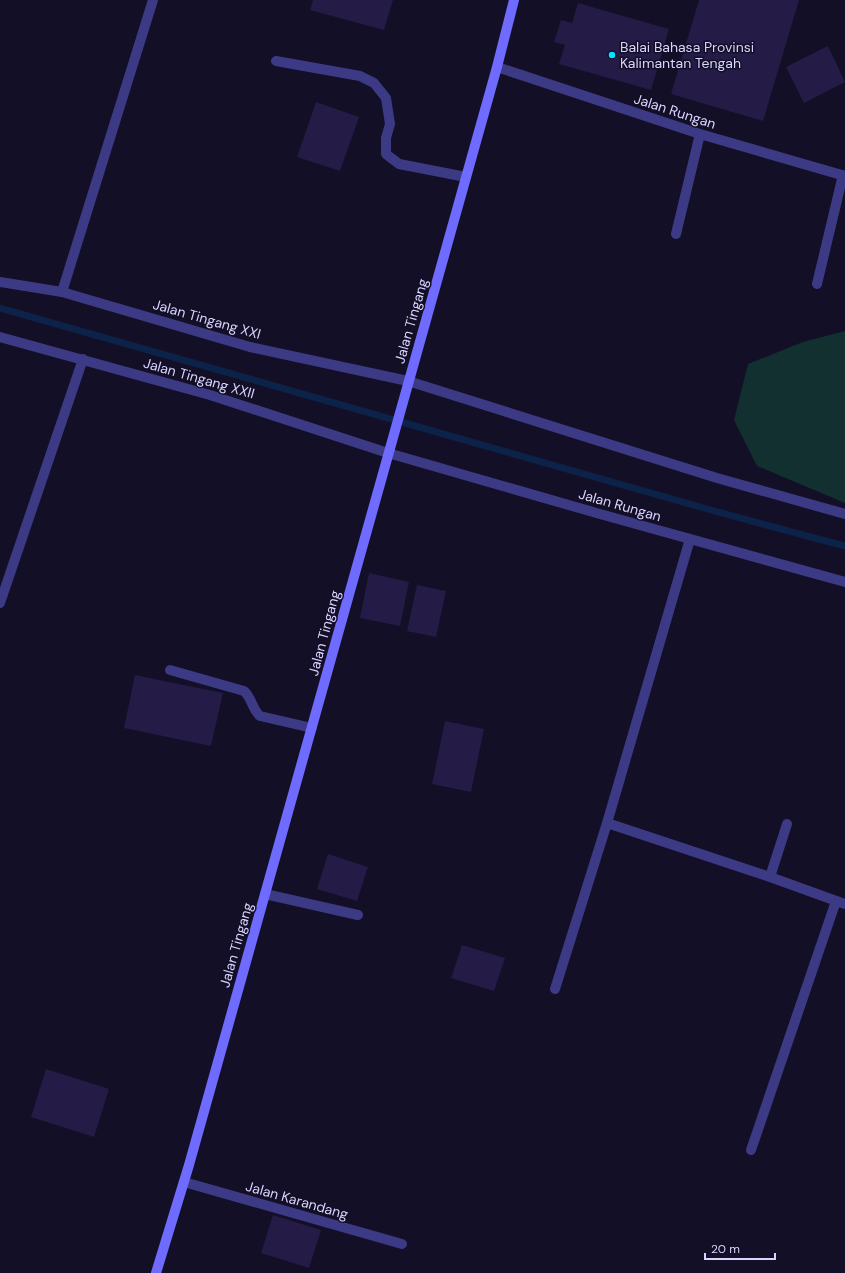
<svg xmlns="http://www.w3.org/2000/svg" width="845" height="1273" viewBox="0 0 845 1273" font-family="'DM Sans',sans-serif">
<style>
.green{fill:#12302f}
.lines{fill:none;stroke-linecap:round;stroke-linejoin:round}
.stream{stroke:#0c2248;stroke-width:7}
.building{fill:#241b47}
.service{stroke:#3d3a85;stroke-width:10}
.minor{stroke:#3d3a85;stroke-width:10}
.secondary{stroke:#6f6bff;stroke-width:10}
.poi-dot{fill:#00e5ff;stroke:#130f26;stroke-width:1.5}
.labels{text-anchor:middle;dominant-baseline:central;stroke-width:3;stroke-linejoin:round;paint-order:stroke}
.poi-label{font-size:14px;fill:#d9d4ff;stroke:#130f26;text-anchor:start}
.street-label{font-size:14px;fill:#d9d4ff;stroke:#130f26}
</style>
<rect width="100%" height="100%" fill="#130f26"/>
<!-- green -->
<path class="green" d="M845 331V503L757 466 734 420 748 364 803 342Z"/>
<g class="lines">
<!-- stream -->
<path class="stream" d="M0 308 718 512 845 546"/>
</g>
<!-- building -->
<path class="building" d="M313 0H393L384 30 310 10Z
M699 0H799L763 121 671 94Z
M578 3 669 29 651 90 559 64 565 45 554 42 561 20 572 23Z
M828 46 845 82 804 103 786 67Z
M316 102 359 117 340 171 297 157Z
M369 573 409 582 400 626 360 618Z
M417 585 446 591 436 637 407 631Z
M135 675 223 693 211 746 124 728Z
M445 721 484 729 471 792 432 784Z
M328 854 368 867 357 901 317 889Z
M462 945 505 958 494 991 451 978Z
M46 1069 109 1089 94 1137 31 1117Z
M273 1215 321 1230 309 1268 261 1253Z"/>
<g class="lines">
<!-- service -->
<path class="service" d="M276 61 360 76 374 83 386 98 390 124 386 138V154L399 164 466 177
M170 670 244 691C252 698 252 709 260 716L312 728
M770 877 787 824"/>
<!-- minor -->
<path class="minor" d="M497 67 700 134 845 176
M676 234 700 134
M0 282 62 292 250 347 408 381 717 478 845 514
M817 284 843 175
M62 292 153 0
M0 337 210 395 388 453 600 514 845 582
M0 603 83 359
M607 823 770 877 845 904
M265 894 358 915
M555 989 607 823 690 539
M751 1150 836 901
M184 1182 402 1244"/>
<!-- secondary -->
<path class="secondary" d="M156 1273 189 1165 497 67 514 0"/>
</g>
<!-- markers -->
<circle class="poi-dot" cx="612" cy="55" r="4"/>
<g class="labels">
<!-- poi labels -->
<g class="poi-label">
<text x="620" y="47">Balai Bahasa Provinsi<tspan x="620" dy="16">Kalimantan Tengah</tspan></text>
</g>
<!-- street labels -->
<g class="street-label">
<text transform="translate(675 111) rotate(18)">Jalan Rungan</text>
<text transform="translate(207 319) rotate(16)">Jalan Tingang XXI</text>
<text transform="translate(411 321) rotate(-74)">Jalan Tingang</text>
<text transform="translate(199 378) rotate(16)">Jalan Tingang XXII</text>
<text transform="translate(620 505) rotate(16)">Jalan Rungan</text>
<text transform="translate(324 633) rotate(-75)">Jalan Tingang</text>
<text transform="translate(236 945) rotate(-74)">Jalan Tingang</text>
<text transform="translate(297 1200) rotate(16)">Jalan Karandang</text>
</g>
</g>
<!-- scale -->
<path d="M705 1253v6h70v-6" fill="none" stroke="#d9d4ff" stroke-width="2"/>
<text x="711" y="1253" font-size="12" fill="#d9d4ff" stroke="#130f26" stroke-width="3" paint-order="stroke">20 m</text>
</svg>
